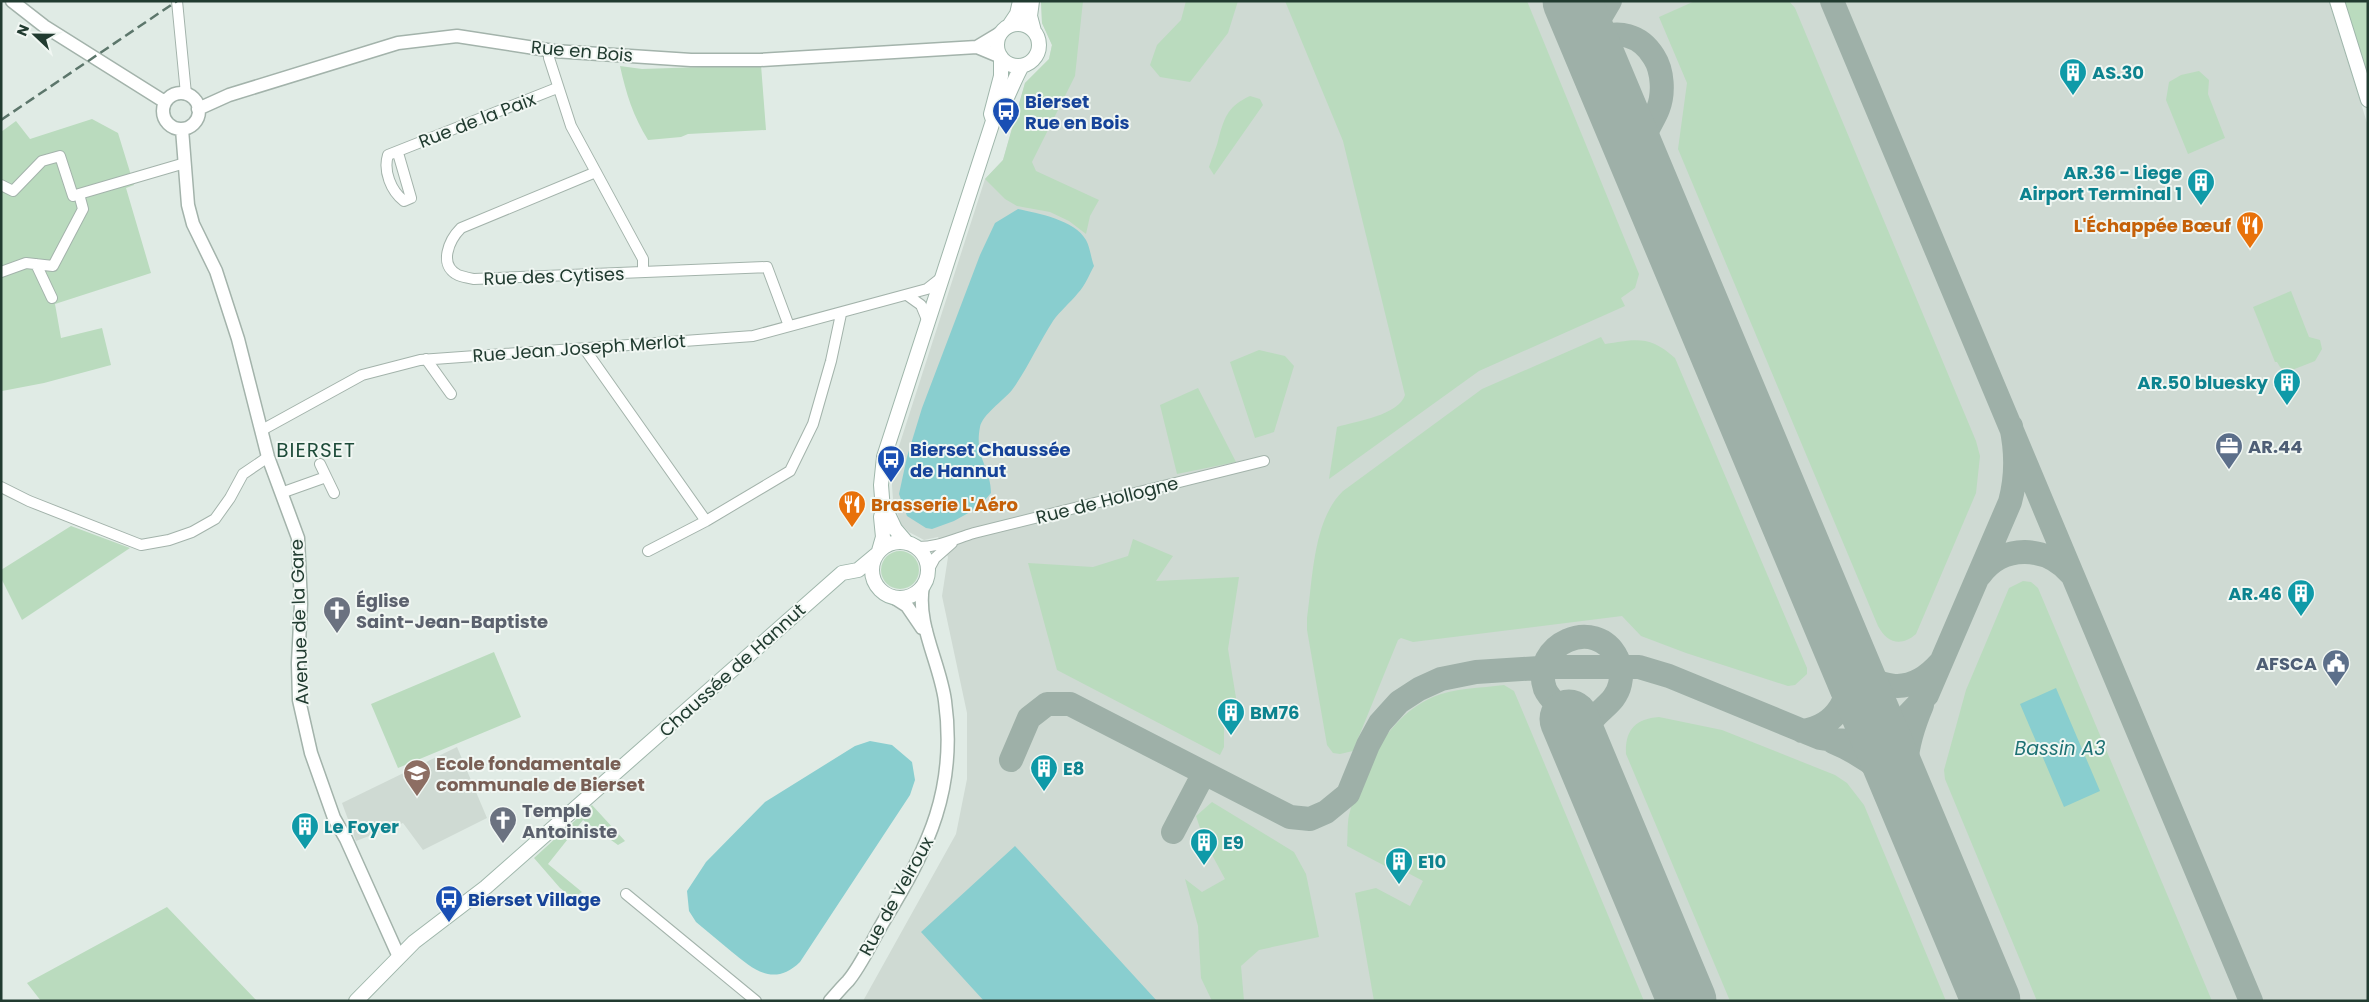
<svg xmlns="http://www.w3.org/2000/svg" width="2369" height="1002" viewBox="0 0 2369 1002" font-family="Poppins,sans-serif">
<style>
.built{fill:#cfdad3}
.green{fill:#badbbe}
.water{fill:#89cecf}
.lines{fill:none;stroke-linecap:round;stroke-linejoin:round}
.taxiway{stroke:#9eb0a8;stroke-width:24}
.runway{stroke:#9eb0a8;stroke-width:59}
.minor-casing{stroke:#a3b3ab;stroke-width:12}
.tertiary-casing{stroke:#a3b3ab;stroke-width:15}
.secondary-casing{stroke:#9fb6ab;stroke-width:16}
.minor{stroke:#fff;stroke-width:10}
.tertiary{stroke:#fff;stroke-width:12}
.secondary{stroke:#fff;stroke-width:14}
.rail{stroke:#5c766b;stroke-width:2.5;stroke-dasharray:10 5;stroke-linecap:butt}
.labels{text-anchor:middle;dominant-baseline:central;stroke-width:4;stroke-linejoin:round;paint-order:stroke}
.street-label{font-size:18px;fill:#213b30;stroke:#f1f7f3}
.culture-label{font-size:18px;font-weight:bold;fill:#0d838f;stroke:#f1f7f3;text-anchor:start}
.transit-label{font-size:18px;font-weight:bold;fill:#164399;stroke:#f1f7f3;text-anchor:start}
.food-label{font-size:18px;font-weight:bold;fill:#c56008;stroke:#f1f7f3;text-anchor:end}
.service-label{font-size:18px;font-weight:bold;fill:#4e5e75;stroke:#f1f7f3;text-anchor:start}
.worship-label{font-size:18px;font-weight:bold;fill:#5b616d;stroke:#f1f7f3;text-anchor:start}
.education-label{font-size:18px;font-weight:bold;fill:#785e54;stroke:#f1f7f3;text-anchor:start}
.water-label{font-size:19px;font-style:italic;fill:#1e7274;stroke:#f1f7f3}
.quarter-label{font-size:20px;letter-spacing:1px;fill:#1e4c3a;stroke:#f1f7f3}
</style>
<rect width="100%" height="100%" fill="#e0ebe5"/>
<!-- built -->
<path class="built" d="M1041 1H2329L2368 126V1001H863L956 834 967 779V713L942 596 948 557 938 537 924 540 909 532 901 524 893 500 891 471 985 179 1003 160 1025 83 1049 59 1052 45 1042 23Z
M457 747 487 818 423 850 403 823 356 841 342 803Z"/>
<!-- green -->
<path class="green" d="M1041 1H1083L1075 76 1032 162 1036 171 1099 200 1090 216 1086 234 1069 221 1050 212 1017 206 1005 199 985 179 1003 160 1025 83 1049 59 1052 45 1042 23Z
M1186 1H1238L1228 33 1190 82 1160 77 1150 65 1157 45 1181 20Z
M1285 1H1527L1639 274 1635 288 1621 298 1625 306 1479 371 1329 479 1337 427C1357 421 1399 415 1405 395L1343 141Z
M1695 1H1789L1795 8 1976 441 1980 456 1976 493 1916 634C1901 647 1887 643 1878 626L1678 149 1687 83 1659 17Z
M2343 1H2368V80Z
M761 65 766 130 688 134 681 137 648 140C633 116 626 93 620 66L642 69Z
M2199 71 2209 80 2208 94 2225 138 2188 154 2166 100 2169 82 2181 75Z
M1250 96 1260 99 1263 105 1214 175 1209 167C1212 157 1217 147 1219 137 1225 115 1229 106 1250 96Z
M92 119 118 133 134 185 126 188 151 273 55 304 61 338 102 328 111 365 44 383 2 391 1 132 16 121 30 139Z
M2291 291 2309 337 2320 340 2322 349 2315 361 2287 372 2280 367 2277 362H2275L2253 307Z
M1601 337 1605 344C1636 339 1650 335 1675 358L1807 668V674L1795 685 1788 686 1686 653 1641 636 1622 616 1413 642 1401 638 1398 640 1353 751 1340 754 1333 753 1327 745 1307 630V618C1313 578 1313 520 1343 491L1482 389Z
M1259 350 1285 356 1294 366 1274 432 1255 438 1230 362Z
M1198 388 1236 462 1177 474 1160 405Z
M71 526 130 548 22 620 1 578V570Z
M1133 539 1173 556 1156 581 1239 577 1228 649 1238 710 1237 724 1224 725V747L1220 755 1057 670 1028 563 1093 567 1128 556Z
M881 570a19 19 0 1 1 38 0a19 19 0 1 1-38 0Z
M2023 581 2031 582 2038 588 2212 1001H2037L1945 779 1944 770 1966 690 1985 645 2009 588Z
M494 652 521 717 398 768 371 704Z
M1504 685 1514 691 1644 1001H1374L1355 893 1376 888 1410 906 1423 881 1389 863 1387 867 1347 846C1348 836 1347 825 1349 815 1361 771 1388 716 1433 697 1454 688 1481 688 1504 685Z
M1659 717 1722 730 1835 775 1847 783 1864 805 1946 1001H1730L1626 754C1625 730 1635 719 1659 717Z
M1212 802 1294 852 1306 874 1319 937 1259 950 1241 966 1244 1001H1212L1201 978 1198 926 1185 879 1202 892 1225 879 1204 840 1196 816Z
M592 805 625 841 618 845 583 820 548 864 582 892 573 898 560 888 534 858Z
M167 907 257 1001H41L27 983Z"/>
<!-- water -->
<path class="water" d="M1018 209C1037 213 1075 220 1086 240 1090 247 1091 258 1094 266 1089 275 1085 286 1078 293 1070 303 1060 311 1053 321 1038 344 1028 368 1012 390 1004 400 982 415 980 427 974 457 991 468 991 493L979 507 954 521 932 529 926 528 907 516 899 494 907 457 922 408 980 255 995 223Z
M2056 688 2100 791 2064 807 2020 704Z
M870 741 892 745 912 762 915 780 910 795 800 962C774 987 754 970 732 952 720 942 708 932 696 922L689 911 687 891 706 862 765 802 855 746Z
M1015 846 1157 1001H984L921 932Z"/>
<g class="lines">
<!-- taxiway -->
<path class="taxiway" d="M1832 1 2251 1001
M1596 51 1597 23 1610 1
M1644 173 1620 147 1614 136 1582 62C1580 39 1610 31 1628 36 1639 39 1648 47 1654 57 1663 71 1664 94 1658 109 1654 120 1646 129 1644 141 1641 153 1644 167 1646 179
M1980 575C2003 543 2047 546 2071 574
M1848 663C1880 690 1910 697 1940 663
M1569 718C1562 707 1550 701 1545 689 1530 644 1596 615 1617 658 1621 665 1622 675 1620 684 1615 707 1593 709 1584 735
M1587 719 1584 744 1592 774
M1802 731C1837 727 1854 695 1848 663
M1833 742C1862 754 1886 771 1905 797
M1011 760 1029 718 1047 704H1070L1290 817 1310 819 1326 812 1348 794 1368 745 1380 723 1399 702 1419 689 1441 679 1476 672 1554 667H1639L1669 676 1820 738 1833 740 1850 741 1878 734 1905 718 1927 695 2010 502C2017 476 2017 453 2011 426
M1173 832 1204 773
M1919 832C1903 779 1900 757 1922 705"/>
<!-- runway -->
<path class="runway" d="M1572 1 1991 1001
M1569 719 1687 1001"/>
<!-- minor casing -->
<g class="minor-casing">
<path id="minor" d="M177 1 186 94
M549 50V58L571 126 637 248 643 259V272
M398 153 411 198 404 201C391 191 383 171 388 155L557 88
M596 172 461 228C449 240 438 265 458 275 463 277 469 278 474 279L767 267 789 326
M1 185 13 191 42 161 60 156 73 196 79 194 83 209 53 266 26 263 1 272
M79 194 185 163
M36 264 52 298
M907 295 921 305 928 322
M584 348 706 521
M426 359 451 394
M262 430 362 375 420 360 753 336 927 289 941 278
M320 464 334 493
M1 487 29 501 141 545 169 540 192 532 215 519 230 498 243 474 268 457
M281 493 326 477
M915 547C937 548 954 539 974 533L1264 461
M648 551 706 521 790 471 813 424 831 361 841 314
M928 571 935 558 952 543
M626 894 756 1001"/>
</g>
<!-- tertiary casing -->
<g class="tertiary-casing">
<path id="tertiary" d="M12 1 44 26 165 102
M977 47 1002 32
M163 111a18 18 0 1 1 36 0a18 18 0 1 1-36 0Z
M198 109 229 95 398 43 457 36 554 51 691 60H760L977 47 1001 57
M182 129 188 205 193 224 216 271 238 339 268 457 298 538 301 604 298 663 299 700 311 753 334 818 346 839 399 957
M893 597 907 606 922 628 926 630
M830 1001C836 994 842 987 848 981 861 966 874 937 885 919 929 847 957 788 945 701 940 663 916 624 923 586"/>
</g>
<!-- secondary casing -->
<g class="secondary-casing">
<path id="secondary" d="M1032 1 1030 16 1034 31
M2337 1 2368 100
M997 45a21 21 0 1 1 42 0a21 21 0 1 1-42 0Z
M1009 26 1017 14 1020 1
M993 120 991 114 1001 76V57
M883 510 887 512 895 529 907 543
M872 570a28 28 0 1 1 56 0a28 28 0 1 1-56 0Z
M879 551 883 537 881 517 883 510 881 485 884 457 993 121C1002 115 1014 78 1022 66
M356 1001 414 942 486 887 842 573 858 570 876 555"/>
</g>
<!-- minor -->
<use href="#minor" class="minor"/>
<!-- tertiary -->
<use href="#tertiary" class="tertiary"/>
<!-- secondary -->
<use href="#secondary" class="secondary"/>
<!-- rail -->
<path class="rail" d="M1 120 177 1"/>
</g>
<!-- icons -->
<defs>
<g id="building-pin" transform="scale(1.4375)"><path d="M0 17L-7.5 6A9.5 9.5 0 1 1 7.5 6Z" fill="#0f9aa8" stroke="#f1f7f3"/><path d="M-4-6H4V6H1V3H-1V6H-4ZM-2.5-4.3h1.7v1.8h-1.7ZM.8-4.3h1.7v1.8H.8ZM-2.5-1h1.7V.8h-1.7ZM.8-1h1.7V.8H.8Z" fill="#fff"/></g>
<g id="bus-pin" transform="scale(1.4375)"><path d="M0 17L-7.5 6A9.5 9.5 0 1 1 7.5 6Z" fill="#1a4fb4" stroke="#f1f7f3"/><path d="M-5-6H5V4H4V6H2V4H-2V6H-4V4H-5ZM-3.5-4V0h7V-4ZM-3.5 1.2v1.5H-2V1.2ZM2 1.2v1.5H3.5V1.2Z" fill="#fff"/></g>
<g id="restaurant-pin" transform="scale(1.4375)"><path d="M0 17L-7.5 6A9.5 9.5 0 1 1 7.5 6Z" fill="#e8710a" stroke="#f1f7f3"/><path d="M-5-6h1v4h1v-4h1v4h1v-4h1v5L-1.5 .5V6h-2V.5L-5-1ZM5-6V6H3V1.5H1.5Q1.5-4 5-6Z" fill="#fff"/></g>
<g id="office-pin" transform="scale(1.4375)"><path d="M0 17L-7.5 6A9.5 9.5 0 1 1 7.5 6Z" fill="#5c6f8a" stroke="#f1f7f3"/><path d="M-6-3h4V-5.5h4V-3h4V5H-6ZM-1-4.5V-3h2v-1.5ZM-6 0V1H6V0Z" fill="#fff"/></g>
<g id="church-pin" transform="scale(1.4375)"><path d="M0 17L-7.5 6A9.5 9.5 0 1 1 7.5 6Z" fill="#6b7280" stroke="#f1f7f3"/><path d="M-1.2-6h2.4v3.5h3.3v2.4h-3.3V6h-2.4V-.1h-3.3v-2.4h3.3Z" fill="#fff"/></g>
<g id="civic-pin" transform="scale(1.4375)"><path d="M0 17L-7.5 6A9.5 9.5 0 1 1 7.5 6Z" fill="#5c6f8a" stroke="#f1f7f3"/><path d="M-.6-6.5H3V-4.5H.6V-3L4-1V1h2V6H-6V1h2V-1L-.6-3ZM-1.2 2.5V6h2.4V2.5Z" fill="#fff"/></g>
<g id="school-pin" transform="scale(1.4375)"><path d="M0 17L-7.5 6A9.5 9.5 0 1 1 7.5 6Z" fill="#8d6e63" stroke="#f1f7f3"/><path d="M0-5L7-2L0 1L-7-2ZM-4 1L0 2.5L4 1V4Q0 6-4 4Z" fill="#fff"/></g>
</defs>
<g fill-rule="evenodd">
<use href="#building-pin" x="2073" y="72"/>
<use href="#bus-pin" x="1006" y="111"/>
<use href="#building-pin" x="2201" y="182"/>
<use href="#restaurant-pin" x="2250" y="225"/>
<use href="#building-pin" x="2287" y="382"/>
<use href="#office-pin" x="2229" y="446"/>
<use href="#bus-pin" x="891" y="459"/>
<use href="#restaurant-pin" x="852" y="504"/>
<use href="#building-pin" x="2301" y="593"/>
<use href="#church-pin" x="337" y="610"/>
<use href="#civic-pin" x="2336" y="663"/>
<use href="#building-pin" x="1231" y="712"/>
<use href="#building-pin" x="1044" y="768"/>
<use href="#school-pin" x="417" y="773"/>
<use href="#church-pin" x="503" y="820"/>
<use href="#building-pin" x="305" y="826"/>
<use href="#building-pin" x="1204" y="842"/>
<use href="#building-pin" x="1399" y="861"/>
<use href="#bus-pin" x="449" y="899"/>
</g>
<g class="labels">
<!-- street labels -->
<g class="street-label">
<text transform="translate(582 51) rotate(5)">Rue en Bois</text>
<text transform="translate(477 120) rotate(-21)">Rue de la Paix</text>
<text transform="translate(554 276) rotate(-2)">Rue des Cytises</text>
<text transform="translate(579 348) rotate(-4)">Rue Jean Joseph Merlot</text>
<text transform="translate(1107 500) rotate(-14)">Rue de Hollogne</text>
<text transform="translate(299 622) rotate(-92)">Avenue de la Gare</text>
<text transform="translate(732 670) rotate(-42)">Chaussée de Hannut</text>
<text transform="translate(896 896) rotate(-61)">Rue de Velroux</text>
</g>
<!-- culture labels -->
<g class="culture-label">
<text x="2092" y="72">AS.30</text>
<text x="2182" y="172" text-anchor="end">AR.36 - Liege<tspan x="2182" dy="21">Airport Terminal 1</tspan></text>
<text x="2268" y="382" text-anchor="end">AR.50 bluesky</text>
<text x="2282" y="593" text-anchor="end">AR.46</text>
<text x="1250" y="712">BM76</text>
<text x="1063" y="768">E8</text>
<text x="324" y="826">Le Foyer</text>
<text x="1223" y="842">E9</text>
<text x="1418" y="861">E10</text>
</g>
<!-- transit labels -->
<g class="transit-label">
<text x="1025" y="101">Bierset<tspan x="1025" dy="21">Rue en Bois</tspan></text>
<text x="910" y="449">Bierset Chaussée<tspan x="910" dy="21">de Hannut</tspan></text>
<text x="468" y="899">Bierset Village</text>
</g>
<!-- food labels -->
<g class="food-label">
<text x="2231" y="225">L'Échappée Bœuf</text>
<text x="871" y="504" text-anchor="start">Brasserie L'Aéro</text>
</g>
<!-- service labels -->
<g class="service-label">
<text x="2248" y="446">AR.44</text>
<text x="2317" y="663" text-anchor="end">AFSCA</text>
</g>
<!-- worship labels -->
<g class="worship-label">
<text x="356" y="600">Église<tspan x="356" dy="21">Saint-Jean-Baptiste</tspan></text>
<text x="522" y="810">Temple<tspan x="522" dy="21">Antoiniste</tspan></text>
</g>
<!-- education labels -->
<g class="education-label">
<text x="436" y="763">Ecole fondamentale<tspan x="436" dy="21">communale de Bierset</tspan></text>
</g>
<!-- water labels -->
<g class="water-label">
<text x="2060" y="748">Bassin A3</text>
</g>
<!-- quarter labels -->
<g class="quarter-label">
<text x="316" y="450">BIERSET</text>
</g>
</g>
<!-- border -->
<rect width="2369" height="1002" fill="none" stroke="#213b30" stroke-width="5"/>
<!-- north arrow -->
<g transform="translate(35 35) rotate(292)" stroke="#f1f7f3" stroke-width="4" paint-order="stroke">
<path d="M0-4L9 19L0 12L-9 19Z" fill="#213b30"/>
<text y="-8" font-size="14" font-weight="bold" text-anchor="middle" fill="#213b30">N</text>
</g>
</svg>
